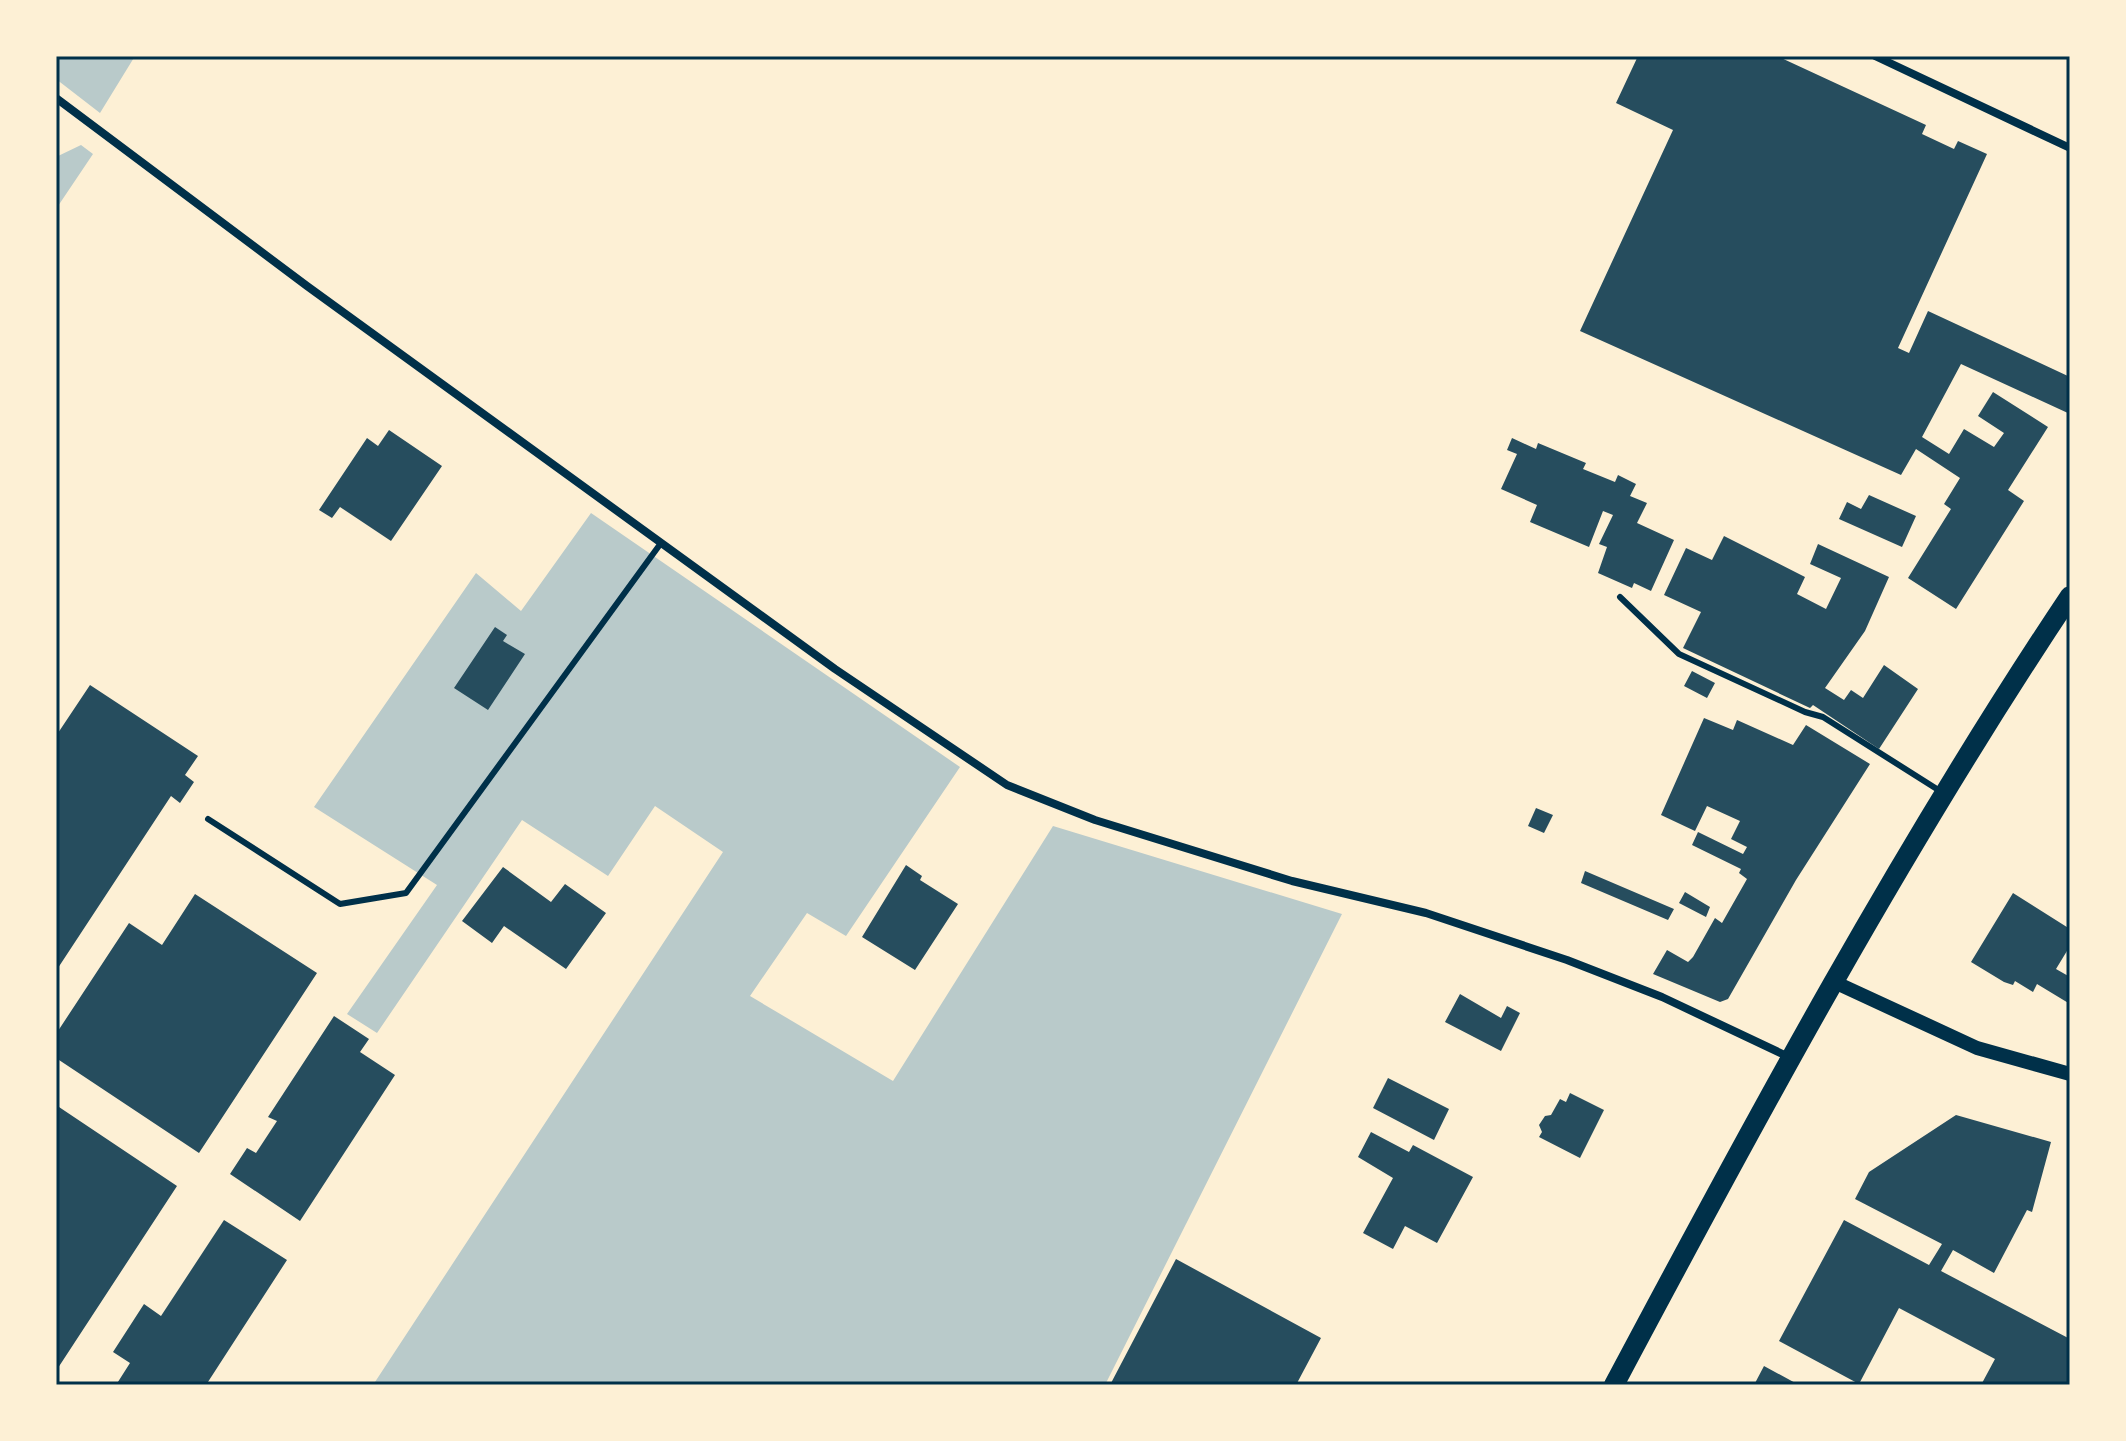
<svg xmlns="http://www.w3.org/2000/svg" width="2126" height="1441" viewBox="0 0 2126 1441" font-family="'Noto Sans',sans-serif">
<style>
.green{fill:#b9caca}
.building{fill:#264d5e}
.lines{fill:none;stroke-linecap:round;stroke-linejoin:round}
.service{stroke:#003049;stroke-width:6}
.minor{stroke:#003049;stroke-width:8}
.tertiary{stroke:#003049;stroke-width:14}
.primary{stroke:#003049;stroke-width:20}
.neatline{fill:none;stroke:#003049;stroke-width:3}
</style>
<rect width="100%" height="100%" fill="#fdf0d5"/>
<!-- green -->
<path class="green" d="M56 56H135L100 113 56 79Z
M81 145 93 154 56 209V157Z
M591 513 960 767 846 936 807 913 750 996 893 1081 1053 826 1342 914 1105 1385H373L723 852 655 806 608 876 522 820 377 1033 347 1014 437 885 314 807 476 573 521 611Z"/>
<!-- building -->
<path class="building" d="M1638 56H1777L1926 125 1922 134 1954 149 1958 141 1987 154 1898 348 1909 353 1928 311 2070 377V414L1961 364 1922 437 1949 454 1964 429 1994 447 2004 433 1978 416 1993 392 2048 427 2008 490 2024 501 1956 609 1908 578 1951 509 1944 504 1960 478 1916 449 1901 475 1580 331 1673 130 1616 103Z
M389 430 442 466 391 541 340 507 332 518 319 510 367 438 378 446Z
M1512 438 1536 449 1538 443 1586 463 1583 469 1615 482 1618 475 1636 484 1630 496 1647 503 1637 523 1674 540 1651 591 1634 583 1632 588 1598 573 1607 547 1599 544 1613 515 1603 511 1589 547 1530 522 1537 505 1501 489 1517 454 1507 450Z
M1869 495 1916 516 1902 547 1839 519 1847 502 1861 509Z
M1724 536 1805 577 1797 594 1826 609 1841 578 1810 564 1818 544 1889 577 1865 631 1825 688 1844 700 1851 690 1863 698 1884 665 1918 689 1879 749 1813 705 1810 708 1683 648 1701 612 1664 595 1686 548 1712 560Z
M495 627 507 635 503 641 525 654 488 710 454 688Z
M1692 671 1715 683 1707 698 1684 686Z
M90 685 198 756 185 775 194 782 180 803 171 796 56 971V736Z
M1704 718 1733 730 1737 720 1793 745 1806 725 1870 764 1796 880 1728 999 1720 1002 1653 974 1667 950 1688 962 1693 957 1715 918 1722 923 1747 879 1739 873 1741 869 1692 845 1698 832 1743 854 1747 847 1731 839 1740 821 1707 806 1695 831 1661 815Z
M1536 808 1553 815 1544 833 1528 826Z
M906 865 922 876 920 880 958 904 915 970 862 937Z
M503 867 551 902 565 884 606 913 566 969 504 926 492 943 462 921Z
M1585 871 1674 909 1668 920 1581 883Z
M1685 892 1710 907 1706 917 1679 903Z
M2013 893 2070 929V946L2056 969 2070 977V1004L2037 984 2033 992 2015 981 2013 985 2004 982 1971 962Z
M195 894 317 973 199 1153 56 1058V1034L129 923 162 945Z
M1460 994 1501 1018 1507 1006 1520 1013 1501 1051 1445 1022Z
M334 1016 369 1039 360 1052 395 1075 300 1221 230 1174 247 1148 256 1153 277 1121 268 1117Z
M1388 1078 1449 1109 1434 1140 1373 1108Z
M1570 1093 1604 1110 1580 1158 1539 1137 1542 1132 1539 1125 1545 1116 1551 1115 1560 1099 1566 1102Z
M56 1105 177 1186 56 1371Z
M1956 1115 2051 1142 2032 1212 2027 1210 1994 1273 1953 1250 1941 1271 2070 1339 2069 1385H1981L1995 1359 1899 1308 1859 1384 1779 1341 1844 1220 1929 1265 1942 1244 1855 1199 1869 1172Z
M1371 1132 1409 1152 1413 1145 1473 1177 1437 1243 1405 1226 1393 1249 1363 1233 1393 1178 1358 1157Z
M224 1220 287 1260 206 1385H116L130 1363 113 1352 144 1304 161 1316Z
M1176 1259 1321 1338 1296 1385H1110Z
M1764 1366 1799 1385H1754Z"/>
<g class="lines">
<!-- service -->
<path class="service" d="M1620 597 1679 654 1805 712 1823 717 1940 791
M208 819 340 904 406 893 661 543"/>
<!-- minor -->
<path class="minor" d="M1875 56 2070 148
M56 98 307 286 835 669 1007 785 1095 820 1292 881 1426 913 1567 960 1662 997 1789 1057"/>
<!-- tertiary -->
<path class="tertiary" d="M1832 981 1977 1048 2070 1074"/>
<!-- primary -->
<path class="primary" d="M1614 1385C1757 1116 1901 849 2070 596"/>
</g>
<!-- border -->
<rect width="2126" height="1441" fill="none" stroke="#fdf0d5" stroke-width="116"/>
<rect x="58" y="58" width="2010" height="1325" class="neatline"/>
</svg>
